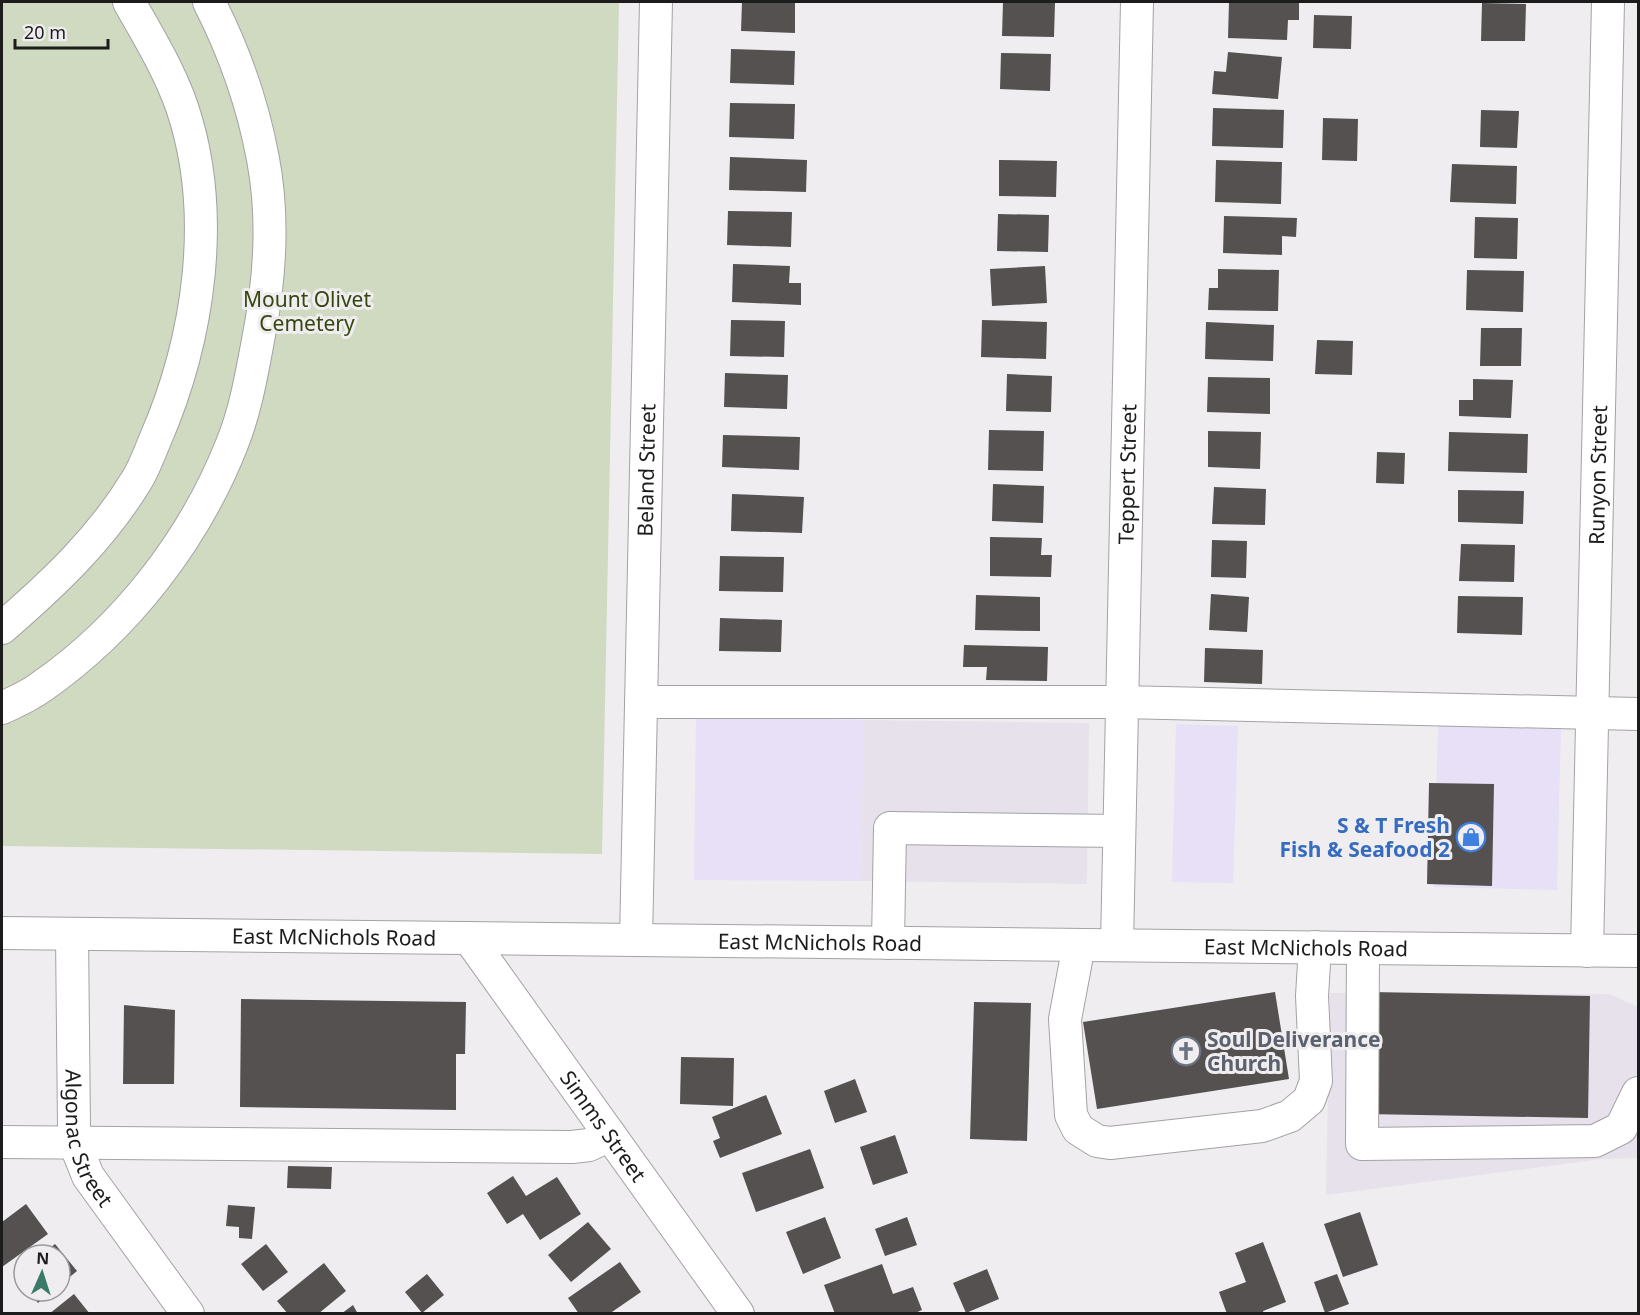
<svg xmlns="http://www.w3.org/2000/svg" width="1640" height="1315" viewBox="0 0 1640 1315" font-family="'Noto Sans',sans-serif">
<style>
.commercial{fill:#e7e0f6}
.built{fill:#e6e1eb}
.green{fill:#cfdac0}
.building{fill:#545150}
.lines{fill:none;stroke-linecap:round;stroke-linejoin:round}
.minor-casing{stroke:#a4a2a5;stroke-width:34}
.minor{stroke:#fff;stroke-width:32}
.labels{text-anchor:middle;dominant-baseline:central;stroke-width:6;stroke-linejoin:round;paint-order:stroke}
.park-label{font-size:21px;fill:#36470e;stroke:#efedf0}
.street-label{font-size:21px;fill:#1c1c1d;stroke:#efedf0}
.shop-label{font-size:21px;font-weight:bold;fill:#366cbe;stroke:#efedf0;text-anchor:end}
.worship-label{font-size:21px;font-weight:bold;fill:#5b616d;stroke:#efedf0;text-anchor:start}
</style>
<rect width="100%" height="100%" fill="#efedf0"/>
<!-- commercial -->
<path class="commercial" d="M696 716 864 720 861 881 694 880Z
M1176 724 1238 726 1233 883 1172 882Z
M1438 724 1561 726 1557 890 1434 887Z"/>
<!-- built -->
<path class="built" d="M864 720 1089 723 1087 884 861 881Z
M1330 993 1609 994 1638 1007V1158L1602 1159 1326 1195Z"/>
<!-- green -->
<path class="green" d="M2 2H619L602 854 2 846Z"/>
<!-- building -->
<path class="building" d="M742 2H795V33L741 31Z
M1003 2 1055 3 1054 37 1002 36Z
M1229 2H1299V20H1288L1287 40 1228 38Z
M1482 3 1526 4 1525 41H1481Z
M1314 15 1352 16 1351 49 1313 48Z
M731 49 795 51 794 85 730 83Z
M1228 52 1282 57 1278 99 1212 94 1214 71 1226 72Z
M1001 53 1051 54 1050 91 1000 89Z
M730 103 795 104 794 139 729 137Z
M1213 108 1284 110 1283 148 1212 146Z
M1481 110 1519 111 1517 148 1480 147Z
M1323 118 1358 119 1357 161 1322 160Z
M730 157 807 160 806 192 729 190Z
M999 160 1057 161 1056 197 999 196Z
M1216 160 1282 162 1281 204 1215 202Z
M1452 164 1517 166 1516 204 1450 202Z
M728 211 792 212 791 247 727 245Z
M998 214 1049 215 1048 252 997 251Z
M1224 216 1297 218 1296 237 1282 236V255L1223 253Z
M1475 217 1518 218 1517 259 1474 258Z
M733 264 790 266 789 283H801V305L732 302Z
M1045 266 1047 303 992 306 990 269Z
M1218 269 1279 270 1278 311 1208 310 1209 288H1218Z
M1467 270 1524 271 1523 312 1466 310Z
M731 320 785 321 784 357 730 356Z
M982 320 1047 322 1046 359 981 357Z
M1206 322 1274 325 1273 361 1205 359Z
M1481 328H1522L1521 366H1480Z
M1317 340 1353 341 1352 375 1315 374Z
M725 373 788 375 787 409 724 407Z
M1007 374 1052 376 1051 412 1006 411Z
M1208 377 1270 378V414L1207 412Z
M1473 379 1513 380 1511 418 1459 416V400H1473Z
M989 430 1044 431 1043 471 988 470Z
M1208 431 1261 432 1260 469 1208 467Z
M1449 432 1528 434 1527 473 1448 471Z
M723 435 800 437 799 470 722 467Z
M1377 452 1405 453 1404 484 1376 483Z
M993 484 1044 486 1043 523 992 521Z
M1214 487 1266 489 1265 525 1212 524Z
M1458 490 1524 491 1523 524 1458 522Z
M732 494 804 497 802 533 731 531Z
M990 537 1042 538 1041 555H1052L1051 577 990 576Z
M1212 540 1247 541 1246 578 1211 577Z
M1461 544 1515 545 1514 582 1459 581Z
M720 556 784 557 783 592 719 591Z
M1211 594 1249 597 1247 632 1209 630Z
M976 595 1040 597V631L975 630Z
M1458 596 1523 597 1522 635 1457 633Z
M720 618 782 620 781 652 719 651Z
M964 645 1048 647 1047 681 986 680 987 667H963Z
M1205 648 1263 650 1262 684 1204 682Z
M1429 783 1494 784 1492 886 1427 884Z
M1275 992 1289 1079 1097 1109 1083 1022Z
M1370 992 1590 996 1588 1118 1367 1114Z
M241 999 466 1002 465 1054H456V1110L240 1107Z
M974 1002 1031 1003 1027 1141 970 1139Z
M124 1005 175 1010 174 1084H123Z
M681 1057 734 1058 733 1106 680 1104Z
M855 1079 867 1112 835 1123 824 1091Z
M766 1095 782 1134 720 1158 713 1141 720 1138 712 1117Z
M895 1135 908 1173 873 1185 860 1147Z
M810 1149 824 1188 756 1212 742 1173Z
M288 1166 332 1167 331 1189 287 1188Z
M513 1176 526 1196 557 1177 581 1214 540 1240 523 1214 507 1224 487 1193Z
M26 1204 48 1234 2 1267V1222Z
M228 1205 255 1207 252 1239 239 1238V1227L226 1226Z
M1360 1212 1378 1265 1343 1277 1324 1224Z
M825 1217 841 1258 803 1274 786 1232Z
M907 1217 917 1245 885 1256 875 1229Z
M588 1222 611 1249 571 1282 548 1255Z
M1263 1242 1286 1302 1263 1311 1264 1314H1227L1219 1292 1246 1282 1235 1253Z
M55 1244 77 1271 60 1285V1255H41Z
M266 1244 288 1272 263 1291 241 1264Z
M620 1262 641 1292 609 1314H579L568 1298Z
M324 1263 346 1291 318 1314H288L277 1301Z
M882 1264 893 1294 913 1287 922 1310 913 1314H835L824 1285Z
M24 1269V1286L15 1276Z
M987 1269 999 1299 966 1313 953 1283Z
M427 1274 444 1295 422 1313 405 1292Z
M1337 1274 1349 1304 1325 1313 1314 1282Z
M28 1291H52L38 1303Z
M74 1294 90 1314H49Z
M353 1305 358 1314H341Z"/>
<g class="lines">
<!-- minor casing -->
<g class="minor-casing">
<g id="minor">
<path d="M2 628C54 583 102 538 138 478 145 466 150 452 155 440 199 339 218 214 182 107 169 70 148 35 129 2"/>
<path d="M641 702H1122L1638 714"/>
<path d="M2 708C15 702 29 696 41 687 126 628 194 540 232 444 246 409 252 372 259 335 270 278 274 217 263 159 253 105 234 51 209 2"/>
<path id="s1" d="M2 933 1638 951"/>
<path id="s2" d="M72 934 74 1128 78 1151 88 1176 188 1314"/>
<path id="s3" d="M469 938 738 1314"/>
<path id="s4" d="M636 940 656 2"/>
<path d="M888 943 890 828 1119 831"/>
<path d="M1079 945 1065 1019 1071 1115 1078 1129 1097 1141 1110 1143 1262 1126 1290 1116 1309 1100 1316 1081 1312 996 1315 947"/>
<path id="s5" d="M1117 945 1137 2"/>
<path d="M1363 948 1362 1144 1595 1141 1621 1128 1638 1093"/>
<path id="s6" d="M1587 951 1608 2"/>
<path d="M2 1142 572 1147 589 1145 610 1135"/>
</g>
</g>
<!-- minor -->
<use href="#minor" class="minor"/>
</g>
<!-- icons -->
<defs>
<g id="shop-ring" transform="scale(1.5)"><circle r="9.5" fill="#efedf0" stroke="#3f7fe0" stroke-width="1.5"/><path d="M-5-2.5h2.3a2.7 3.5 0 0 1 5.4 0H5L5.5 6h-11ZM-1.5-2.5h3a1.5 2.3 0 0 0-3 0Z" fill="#3f7fe0"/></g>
<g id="church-ring" transform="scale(1.5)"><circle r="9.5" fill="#efedf0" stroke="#6b7280" stroke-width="1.5"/><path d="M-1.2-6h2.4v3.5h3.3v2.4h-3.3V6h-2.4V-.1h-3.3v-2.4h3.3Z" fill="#6b7280"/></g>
</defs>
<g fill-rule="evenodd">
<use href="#shop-ring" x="1471" y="837"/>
<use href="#church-ring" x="1186" y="1051"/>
</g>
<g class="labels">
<!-- park labels -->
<g class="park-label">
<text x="307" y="299">Mount Olivet<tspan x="307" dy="24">Cemetery</tspan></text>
</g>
<!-- street labels -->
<g class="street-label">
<text stroke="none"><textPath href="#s4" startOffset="470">Beland Street</textPath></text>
<text stroke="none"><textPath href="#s5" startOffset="471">Teppert Street</textPath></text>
<text stroke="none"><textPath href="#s6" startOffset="476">Runyon Street</textPath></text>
<text stroke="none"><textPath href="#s1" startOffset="332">East McNichols Road</textPath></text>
<text stroke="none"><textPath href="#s1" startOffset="818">East McNichols Road</textPath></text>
<text stroke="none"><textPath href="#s1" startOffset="1304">East McNichols Road</textPath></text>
<text stroke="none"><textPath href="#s3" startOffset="231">Simms Street</textPath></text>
<text stroke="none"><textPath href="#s2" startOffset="207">Algonac Street</textPath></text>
</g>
<!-- shop labels -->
<g class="shop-label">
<text x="1450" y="825">S &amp; T Fresh<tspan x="1450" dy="24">Fish &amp; Seafood 2</tspan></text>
</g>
<!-- worship labels -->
<g class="worship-label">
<text x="1207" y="1039">Soul Deliverance<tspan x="1207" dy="24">Church</tspan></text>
</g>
</g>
<!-- border -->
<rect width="1640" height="1315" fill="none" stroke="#1c1c1d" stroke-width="6"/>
<!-- north arrow -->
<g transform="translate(42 1273) rotate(3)"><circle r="28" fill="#efedf0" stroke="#9b999c" stroke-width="1.5"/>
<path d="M0-4.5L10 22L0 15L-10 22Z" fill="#3a7a69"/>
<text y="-9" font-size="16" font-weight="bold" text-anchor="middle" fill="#1c1c1d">N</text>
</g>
<!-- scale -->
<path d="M15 39v9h93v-9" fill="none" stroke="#1c1c1d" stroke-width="3"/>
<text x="24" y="39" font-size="18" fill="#1c1c1d" stroke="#efedf0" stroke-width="4.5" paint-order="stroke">20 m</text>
</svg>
